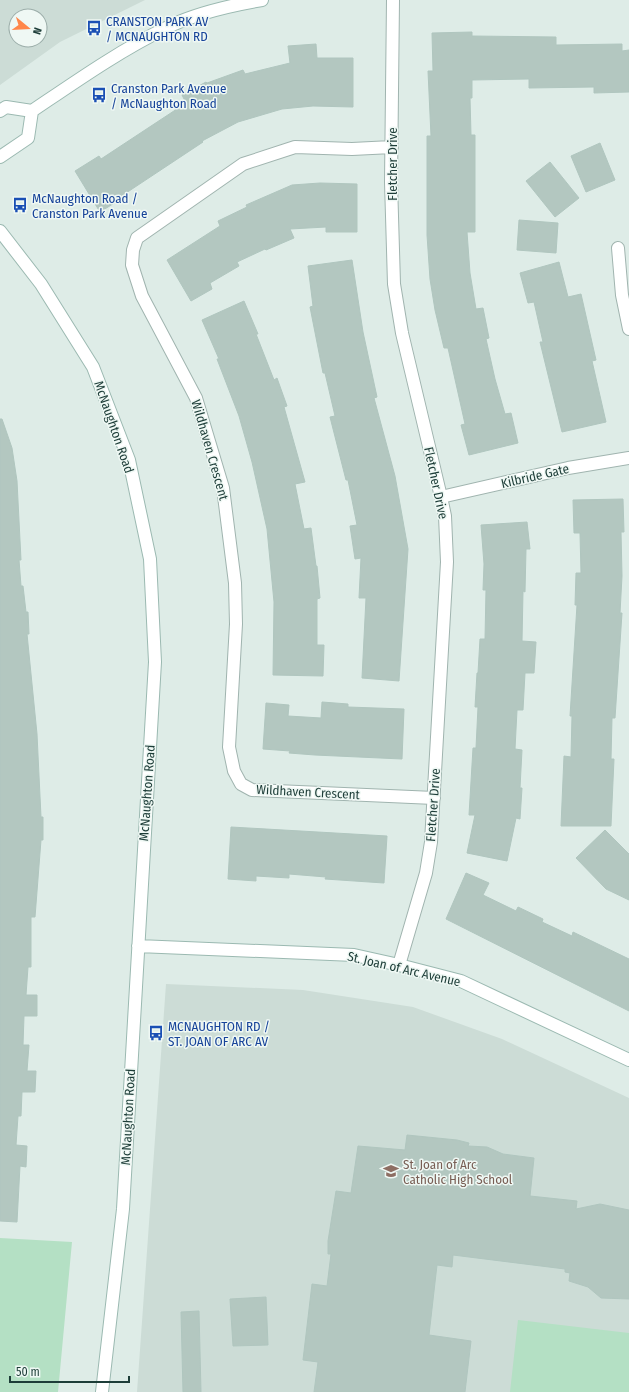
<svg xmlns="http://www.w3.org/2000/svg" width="629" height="1392" viewBox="0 0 629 1392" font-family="'Fira Sans Condensed',sans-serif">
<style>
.built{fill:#ccdcd6;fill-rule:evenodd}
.green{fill:#b4e0c4}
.building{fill:#b3c7c0;stroke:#b0c6bf}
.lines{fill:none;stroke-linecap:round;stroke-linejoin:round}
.street-casing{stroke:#a0b4af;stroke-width:14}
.secondary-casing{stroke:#9bb9b1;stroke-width:14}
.street{stroke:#fff;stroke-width:12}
.secondary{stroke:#fff;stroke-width:12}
.labels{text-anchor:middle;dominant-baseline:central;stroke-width:3;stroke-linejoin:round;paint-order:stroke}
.transit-label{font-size:13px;fill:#164399;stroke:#eff8f4;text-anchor:start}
.street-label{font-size:13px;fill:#1d3d38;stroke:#eff8f4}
.education-label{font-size:13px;fill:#785e54;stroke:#eff8f4;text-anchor:start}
</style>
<rect width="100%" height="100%" fill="#deece7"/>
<!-- built -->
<path class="built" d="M0 0H145L60 42 0 85ZM16 16H40V40H16Z
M166 984 303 990 413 1007 502 1039 629 1098V1392H137Z"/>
<!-- green -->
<path class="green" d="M0 1238 72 1242 58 1392H0Z
M518 1320 629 1333V1392H510Z"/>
<!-- building -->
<path class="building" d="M472 32V36L556 37V45L622 44V51L629 50V92L594 93V87L529 88V79L472 80V98H470L471 135H475V232H467L470 273 476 309 483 308 489 338 486 339 495 379 505 414 511 413 518 443 469 455 461 425 465 424 448 348H444L435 310 430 279 427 235V136H431L428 71H433L432 33Z
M316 44 317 58H353V107L313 106 282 109 238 122 202 141 203 142 123 195 124 197 100 212 75 171 99 156 101 159 186 103 182 95 206 82 207 83 243 70 245 74 290 63 288 46Z
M600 143 615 180 586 192 571 156Z
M550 162 579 198 555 217 526 181Z
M320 183 357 184V232H326V227L290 229 294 238 266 250 265 249 237 262 239 266 210 283 212 289 191 301 167 260 220 226 218 221 247 207 246 205 292 185Z
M519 220 558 223 556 253 517 250Z
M352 260 363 332 377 397 374 398 395 476 408 549 399 681 362 678 366 598H359L361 558 355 559 350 526 357 525 348 480H346L330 417 335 416 325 373H323L310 307 313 306 308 266Z
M559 262 568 297 581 294 596 360 592 361 606 422 562 432 540 342H543L534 302 528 303 520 273Z
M244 301 258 334H256L274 380 277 378 287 406 284 407 305 482 295 484 304 529 311 528 316 566H317L320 598 317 599V645H324L323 676 273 675 274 602 267 529 252 462 239 416 217 359H219L202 320Z
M0 419H2L12 448 17 481 21 560H19L21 586H23L26 612H28L29 634H27L37 734 41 817H43V840H41L35 917H31V967H28L26 995H37V1016H24L23 1045H29L27 1071H36L35 1092H22L21 1116H18L16 1145 27 1146 26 1167 20 1166 17 1222 0 1221Z
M623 499 624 532H621L622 576 620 613H622L615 718H612L611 759H614L611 826H561L564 756 571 757 572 716H570L577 605H575L576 573H581L580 533H574L573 500Z
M527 522 530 549H526L525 592 523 591 522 641 536 642 534 673H525L523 710H517L515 749 522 750 520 788H522L520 819 516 818 507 861 467 853 475 815H469L473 748H476L478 707H475L477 673H478L480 639H485L486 590H483L484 564 481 525Z
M322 702 348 704V707L404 709 402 759 315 755 289 753 290 751 263 749 266 703 289 705 288 716 321 718Z
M231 827 387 836 384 883 325 879 326 877 289 874V878L256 876V881L228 879Z
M605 830 629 854V900L606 889 576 858Z
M466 873 489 883 483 895 516 911 518 907 543 919 542 922 572 936 573 932 629 959V1011L446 919Z
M407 1135 457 1140 469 1143 468 1146 487 1147 503 1154 534 1158 530 1196 577 1201 576 1209 600 1204 629 1210V1299L601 1298 588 1287 569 1281 570 1273 565 1272V1269L453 1255 452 1267 437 1265 429 1335 471 1341 465 1392H314L318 1362 303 1360 312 1284 327 1286 331 1254H328V1241L336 1191 351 1193 358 1146 405 1150Z
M266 1297 268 1345 233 1346 230 1299Z
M199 1311 201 1392H183L181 1312Z"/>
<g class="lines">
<!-- street casing -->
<g class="street-casing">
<path id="street" d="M393 0 391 182 394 284 402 333 441 497 445 516 447 562 431 842 426 873 399 965
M392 147 352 149 295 147 243 164 137 238 133 250 132 265 142 296 196 398 223 488 235 583 236 624 229 747 234 771 241 784 252 790 434 798
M618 248 622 295 629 329
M441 497 568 468 629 458"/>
</g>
<!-- secondary casing -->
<g class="secondary-casing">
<path id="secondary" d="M0 111 6 107 32 111C75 82 119 51 166 28 193 14 233 5 262 0
M0 157 28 138 32 111
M0 231 41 284 93 367 129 460 150 559 155 662 123 1209 102 1392
M138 946 354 955 399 965 461 981 629 1060"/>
</g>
<!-- street -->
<use href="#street" class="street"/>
<!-- secondary -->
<use href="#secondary" class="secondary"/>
</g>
<!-- icons -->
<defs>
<g id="bus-bare" transform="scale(1.2)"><path d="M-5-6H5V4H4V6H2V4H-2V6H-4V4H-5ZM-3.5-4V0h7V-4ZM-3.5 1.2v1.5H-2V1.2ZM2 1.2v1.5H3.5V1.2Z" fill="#1a4fb4" stroke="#eff8f4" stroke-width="2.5" paint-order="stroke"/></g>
<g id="school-bare" transform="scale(1.2)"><path d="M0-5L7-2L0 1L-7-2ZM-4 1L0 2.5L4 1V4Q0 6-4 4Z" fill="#8d6e63" stroke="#eff8f4" stroke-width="2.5" paint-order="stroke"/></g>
</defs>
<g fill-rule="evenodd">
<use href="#bus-bare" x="94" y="28"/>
<use href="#bus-bare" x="99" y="95"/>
<use href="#bus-bare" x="20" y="205"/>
<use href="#bus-bare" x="156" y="1033"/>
<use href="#school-bare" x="391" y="1171"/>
</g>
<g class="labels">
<!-- transit labels -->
<g class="transit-label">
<text x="106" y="21">CRANSTON PARK AV<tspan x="106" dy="15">/ MCNAUGHTON RD</tspan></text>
<text x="111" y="88">Cranston Park Avenue<tspan x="111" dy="15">/ McNaughton Road</tspan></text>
<text x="32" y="198">McNaughton Road /<tspan x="32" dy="15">Cranston Park Avenue</tspan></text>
<text x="168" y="1026">MCNAUGHTON RD /<tspan x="168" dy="15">ST. JOAN OF ARC AV</tspan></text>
</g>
<!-- street labels -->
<g class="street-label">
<text transform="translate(392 164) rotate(-90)">Fletcher Drive</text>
<text transform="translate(114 427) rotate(71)">McNaughton Road</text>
<text transform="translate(210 450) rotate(74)">Wildhaven Crescent</text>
<text transform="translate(535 476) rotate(-13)">Kilbride Gate</text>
<text transform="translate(436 483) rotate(78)">Fletcher Drive</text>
<text transform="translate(308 792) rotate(3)">Wildhaven Crescent</text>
<text transform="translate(147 793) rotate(-86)">McNaughton Road</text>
<text transform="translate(433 805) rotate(-86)">Fletcher Drive</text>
<text transform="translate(404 969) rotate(13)">St. Joan of Arc Avenue</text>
<text transform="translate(128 1117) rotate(-87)">McNaughton Road</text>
</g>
<!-- education labels -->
<g class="education-label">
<text x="403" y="1164">St. Joan of Arc<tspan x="403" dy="15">Catholic High School</tspan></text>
</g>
</g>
<!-- north arrow -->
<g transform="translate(28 28) rotate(108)"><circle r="19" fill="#eff8f4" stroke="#9bada9"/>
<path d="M0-3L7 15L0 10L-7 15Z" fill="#ff8649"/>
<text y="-6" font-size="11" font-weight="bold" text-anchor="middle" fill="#1d3d38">N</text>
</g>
<!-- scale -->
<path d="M10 1376v6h119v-6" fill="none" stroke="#1d3d38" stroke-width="2"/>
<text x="16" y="1376" font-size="12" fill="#1d3d38" stroke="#eff8f4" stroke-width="3" paint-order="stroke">50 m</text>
</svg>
